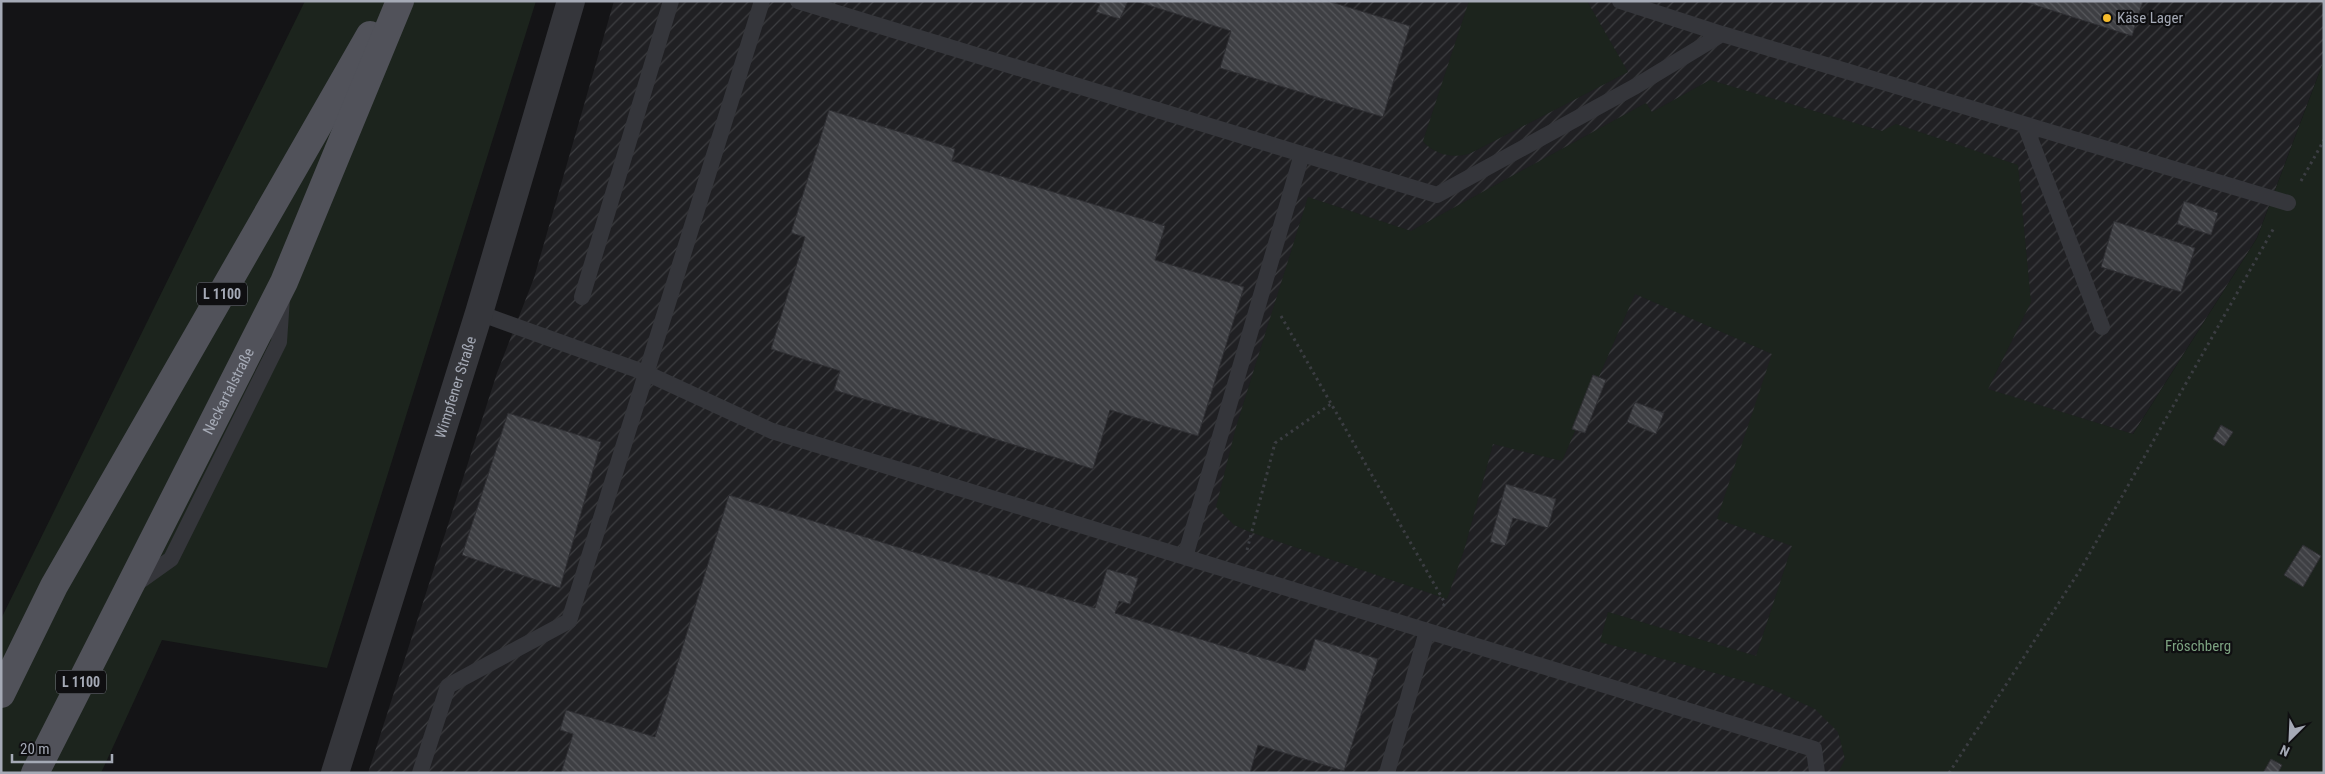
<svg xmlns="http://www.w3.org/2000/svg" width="2325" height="774" viewBox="0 0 2325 774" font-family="'Roboto Condensed',sans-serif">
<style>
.industrial{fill:url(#industrial-furrows)}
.green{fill:#1c241d}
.building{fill:url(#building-back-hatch);stroke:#2e2e32}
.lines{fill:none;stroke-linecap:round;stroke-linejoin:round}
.path{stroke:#3b3d42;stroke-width:3;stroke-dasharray:2.5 4;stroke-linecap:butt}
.service{stroke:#35363b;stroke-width:16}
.tertiary{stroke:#35363b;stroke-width:28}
.primary{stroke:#51525a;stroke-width:28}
.poi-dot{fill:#f6bc2c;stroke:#0f0f11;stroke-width:2}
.labels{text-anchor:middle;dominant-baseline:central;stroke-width:4.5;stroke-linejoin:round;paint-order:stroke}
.shield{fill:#0f0f11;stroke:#787c84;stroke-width:1}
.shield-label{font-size:14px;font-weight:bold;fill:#a5aab6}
.poi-label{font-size:15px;fill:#a5aab6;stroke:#0f0f11;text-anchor:start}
.street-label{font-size:15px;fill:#a5aab6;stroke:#0f0f11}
.park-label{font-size:15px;fill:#7ca280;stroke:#0f0f11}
</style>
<defs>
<pattern id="industrial-furrows" width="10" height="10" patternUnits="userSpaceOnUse" patternTransform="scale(1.25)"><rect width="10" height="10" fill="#202023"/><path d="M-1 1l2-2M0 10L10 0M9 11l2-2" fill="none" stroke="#3d3e41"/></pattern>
<pattern id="building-back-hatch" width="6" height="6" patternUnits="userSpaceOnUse" patternTransform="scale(1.25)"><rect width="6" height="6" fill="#3e3f43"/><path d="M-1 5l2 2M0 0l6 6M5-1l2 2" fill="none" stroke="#57585c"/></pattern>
</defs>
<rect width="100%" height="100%" fill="#141416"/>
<!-- industrial -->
<path class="industrial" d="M614 1H2324V60L2257 238 2133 434 1880 773H368L497 373 534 278Z"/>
<!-- green -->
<path class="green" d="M305 1H536L327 668 162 640 101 773H1V619Z
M1469 1H1587L1628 72 1471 153C1455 159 1434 155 1423 141Z
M2324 60V773H1838L1845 759 1838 732 1815 709 1767 687 1600 642 1608 612 1756 656 1792 546 1717 519 1772 354 1635 294 1562 461 1493 444 1465 547 1447 599 1250 532 1234 525 1216 507 1236 427 1308 197 1411 231 1646 103 1652 112 1710 80 1882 131 1896 124 2018 165 2031 302 1988 389 2133 434 2257 238Z"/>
<!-- building -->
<path class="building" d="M1090 1H1128L1120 19 1096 12 1100 4Z
M1135 1H1328L1410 26 1383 117 1220 68 1231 31Z
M2022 1H2143L2132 36Z
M829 110 955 149 952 161 1165 226 1155 260 1244 287 1198 436 1110 410 1093 469 834 390 840 371 771 349 805 237 791 233Z
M2184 201 2218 213 2211 235 2177 224Z
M2114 221 2195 248 2181 292 2101 267Z
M1593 375 1606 380 1585 433 1572 429Z
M1635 402 1664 413 1656 434 1627 422Z
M508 413 601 442 560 588 462 555Z
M2221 425 2233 432 2224 446 2213 439Z
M1506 484 1556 499 1548 528 1513 518 1505 546 1490 542Z
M729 495 1095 608 1107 569 1138 578 1130 604 1119 601 1115 613 1305 671 1315 639 1378 659 1344 771 1258 745 1250 773H561L573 734 560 730 566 710 655 737Z
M2303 545 2321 556 2303 587 2284 575Z
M2271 759 2282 765 2278 773H2263Z"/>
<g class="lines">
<!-- path -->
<path class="path" d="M2301 181 2324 140
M1281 316 1445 603 1442 608
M1247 550 1275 443 1331 404
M1949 773 2082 567 2275 226"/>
<!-- service -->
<path class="service" d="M798 1 1437 195 1636 86 1722 34
M1620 1 1722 34 2288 203
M2025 125 2102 327
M582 297 671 1
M479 313 646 373 772 431 1814 749 1817 773
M1185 557 1302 154
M133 586 171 559 279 342 282 298
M420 773 448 686 569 621 762 1
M1387 773 1427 631"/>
<!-- tertiary -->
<path class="tertiary" id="s1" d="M335 773 479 313 571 1"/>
<!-- primary -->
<g class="primary">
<path d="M1 694 54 586 370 35"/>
<path id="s2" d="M35 773 284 282 400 1"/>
</g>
</g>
<!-- markers -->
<circle class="poi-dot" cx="2107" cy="18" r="5"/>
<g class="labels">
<!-- shield labels -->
<g class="shield">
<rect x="197" y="282.5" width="50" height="23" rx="4"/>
<rect x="56" y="670.5" width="50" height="23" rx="4"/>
</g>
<g class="shield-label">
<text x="222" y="294">L 1100</text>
<text x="81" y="682">L 1100</text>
</g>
<!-- poi labels -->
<g class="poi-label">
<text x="2117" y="18">Käse Lager</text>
</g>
<!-- street labels -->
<g class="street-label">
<text stroke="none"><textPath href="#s1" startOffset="404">Wimpfener Straße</textPath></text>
<text stroke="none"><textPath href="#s2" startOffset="428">Neckartalstraße</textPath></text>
</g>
<!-- park labels -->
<g class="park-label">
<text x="2198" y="646">Fröschberg</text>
</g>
</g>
<!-- border -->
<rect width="2325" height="774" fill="none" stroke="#a5aab6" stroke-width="5"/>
<!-- north arrow -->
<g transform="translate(2290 739) rotate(204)" stroke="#0f0f11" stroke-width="4" paint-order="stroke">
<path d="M0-4L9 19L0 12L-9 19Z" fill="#a5aab6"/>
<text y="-8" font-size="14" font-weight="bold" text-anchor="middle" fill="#a5aab6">N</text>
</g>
<!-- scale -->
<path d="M12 754v8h100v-8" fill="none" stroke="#a5aab6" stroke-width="2.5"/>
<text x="20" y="754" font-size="15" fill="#a5aab6" stroke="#0f0f11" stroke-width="4" paint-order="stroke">20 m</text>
</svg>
